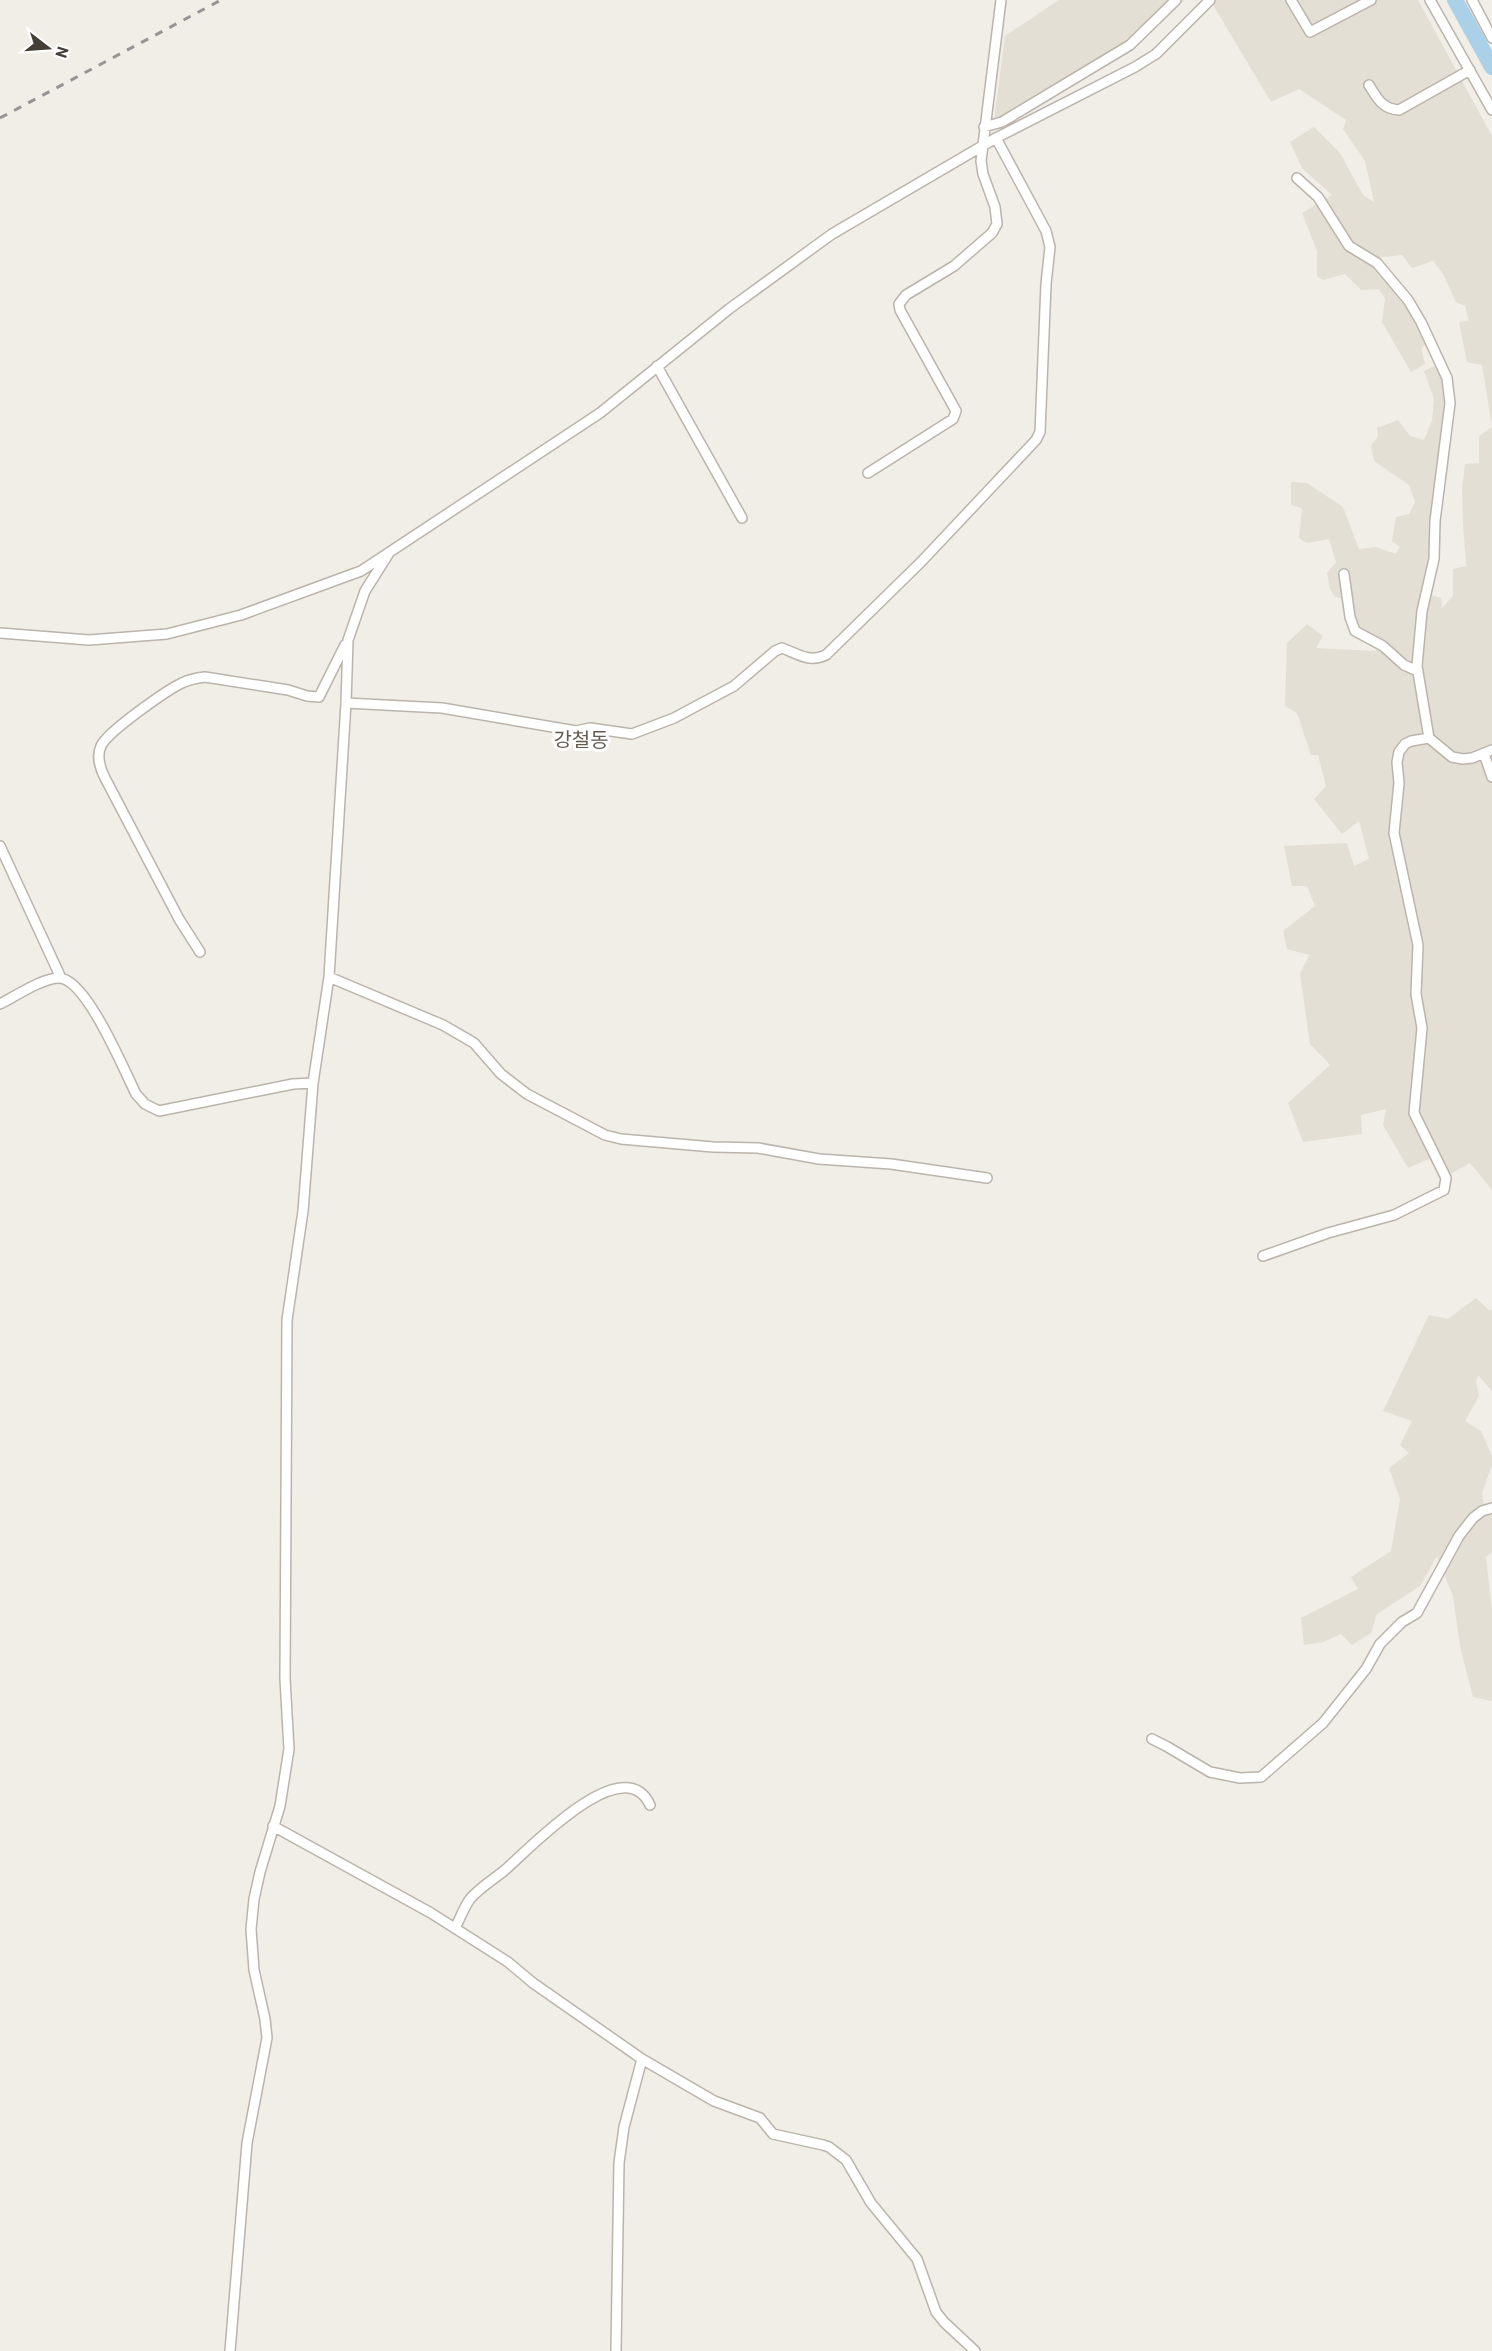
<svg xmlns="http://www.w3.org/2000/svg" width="1492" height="2351" viewBox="0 0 1492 2351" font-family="Barlow,'Noto Sans KR',sans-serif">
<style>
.residential{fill:#e4dfd5}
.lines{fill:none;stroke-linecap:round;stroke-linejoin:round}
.river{stroke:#aad1e7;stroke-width:16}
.minor-casing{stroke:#bbb4aa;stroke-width:12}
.minor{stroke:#fff;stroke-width:9}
.rail{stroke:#959595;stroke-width:3;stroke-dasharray:8 8;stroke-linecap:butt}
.labels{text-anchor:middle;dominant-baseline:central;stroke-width:6;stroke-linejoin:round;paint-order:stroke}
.quarter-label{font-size:20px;fill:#655b4f;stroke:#fff}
</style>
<rect width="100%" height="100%" fill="#f1ede7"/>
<!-- residential -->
<path class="residential" d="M1059 0H1185L1139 43 1021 117 994 120 1005 36Z
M1210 0H1418L1492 136V426L1482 365 1467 362 1459 322 1469 321 1465 306 1456 302 1443 274 1433 261 1412 268 1402 255 1373 258 1405 291 1428 344 1421 347 1425 364 1411 372 1382 322 1385 299 1379 289 1361 290 1345 274 1323 280 1317 276V251L1302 213 1332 195 1302 168 1290 142 1314 127 1340 153 1363 195 1374 202 1365 161 1343 129 1346 120 1299 89 1271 102Z
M1439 364 1448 387 1432 560 1422 593 1441 598 1442 608 1453 596V569L1466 566 1463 523 1462 489 1465 464 1479 463V436L1492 427V1190L1470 1163 1445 1177 1429 1159 1408 1168 1383 1125 1386 1109 1361 1115 1362 1134 1303 1142 1288 1103 1330 1065 1310 1044 1300 974 1309 955 1287 949 1283 931 1315 906 1307 886H1292L1284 846 1347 843 1354 866 1369 859 1359 821 1342 834 1314 799 1326 786 1318 755H1311L1297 713 1285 706 1287 643 1307 624 1323 636 1316 648 1376 651 1379 644 1366 637 1353 617 1346 599 1335 597 1330 589 1327 573 1336 562 1329 539 1307 543 1299 538 1302 508 1291 505V482L1307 483 1343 507 1359 549 1376 547 1396 554 1400 547 1392 541 1396 517 1409 514 1415 502 1409 485 1374 461 1371 446 1378 436 1377 428 1398 420 1410 436 1424 440 1432 420 1434 399 1424 371Z
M1476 1298 1490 1311 1492 1309V1391L1478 1375 1476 1382 1479 1396 1465 1421 1481 1431 1492 1456V1465L1482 1493 1485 1510 1492 1513V1552L1486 1557 1492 1611V1701L1473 1697 1460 1646 1453 1596 1437 1556 1420 1586 1377 1614 1371 1633 1352 1645 1341 1634 1323 1642 1304 1645 1301 1618 1358 1589 1351 1577 1391 1551 1400 1499 1389 1468 1409 1453 1400 1445 1412 1421 1383 1411 1429 1315 1448 1319Z"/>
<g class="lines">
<!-- river -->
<path class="river" d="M1455 0 1492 67"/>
<!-- minor casing -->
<g class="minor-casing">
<path id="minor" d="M1291 0 1310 32 1371 0
M1430 0 1492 110
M1472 0 1492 38
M1369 85C1377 98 1382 109 1399 110L1470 70
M984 127 1002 122 1130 45 1176 0
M1297 178 1318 197 1349 246 1377 263 1408 300 1421 322 1447 378 1450 403 1435 521 1434 559 1422 611 1417 666 1429 738
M657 366 742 518
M868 473 953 419 956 411 900 310 899 304 906 295 954 266 992 233 997 224 995 207 983 174 981 161 1001 0
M1344 574 1350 617 1355 631 1383 646 1404 665 1418 671
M0 633 89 640 167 634 241 615 361 571 600 413 729 309 832 234 996 138 1135 67 1156 54 1210 0
M346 703 442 708 576 731 590 728 632 734 674 718 734 686 775 651 782 648C798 654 809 663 826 655L921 562 1036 440 1040 432 1046 284 1050 247 1046 231 996 138
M1484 754 1492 777
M0 846 61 978
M200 952 179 919 105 778C100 768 96 757 101 746 107 732 167 690 182 683 190 679 196 678 205 677L288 690 307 696 319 697 345 645
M329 977 443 1025 474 1043 501 1074 527 1094 605 1135 621 1139 713 1147 758 1148 819 1159 891 1164 987 1178
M0 1004C16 996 42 978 59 978 86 978 124 1070 136 1094L145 1104 159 1111 293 1084 313 1083
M1263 1256 1328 1233 1394 1215 1444 1190 1446 1178 1414 1113 1422 1028 1416 994 1418 945 1394 833 1399 783 1397 762 1399 752 1405 744 1411 741 1429 738 1452 757 1463 759 1472 758 1492 750
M1152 1739 1166 1746 1210 1772 1240 1778 1261 1777 1323 1723 1366 1669 1380 1644 1402 1622 1417 1613 1459 1536 1473 1518 1482 1511 1492 1508
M273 1826 431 1913 508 1962 533 1983 642 2059 714 2101 760 2118 773 2134 823 2145 829 2147 846 2160 871 2203 917 2259 936 2312 944 2322 975 2351
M455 1928C460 1919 464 1907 470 1899 479 1888 494 1879 505 1870 529 1849 624 1748 650 1805
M230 2351 247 2143 267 2038 265 2019 254 1970 251 1929 254 1899 260 1872 280 1806 289 1749 285 1679 287 1320 303 1211 313 1083 329 977 346 703 348 640 365 591 389 553
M616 2351 619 2163 624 2127 642 2059"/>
</g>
<!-- minor -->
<use href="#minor" class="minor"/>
<!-- rail -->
<path class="rail" d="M0 118 221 0"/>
</g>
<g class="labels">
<!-- quarter labels -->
<g class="quarter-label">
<text x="581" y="739">강철동</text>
</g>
</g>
<!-- north arrow -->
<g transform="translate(48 48) rotate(107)" stroke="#ffffff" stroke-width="4.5" paint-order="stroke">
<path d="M0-4.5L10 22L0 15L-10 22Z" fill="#433e36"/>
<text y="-9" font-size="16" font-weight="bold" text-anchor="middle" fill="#433e36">N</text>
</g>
</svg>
